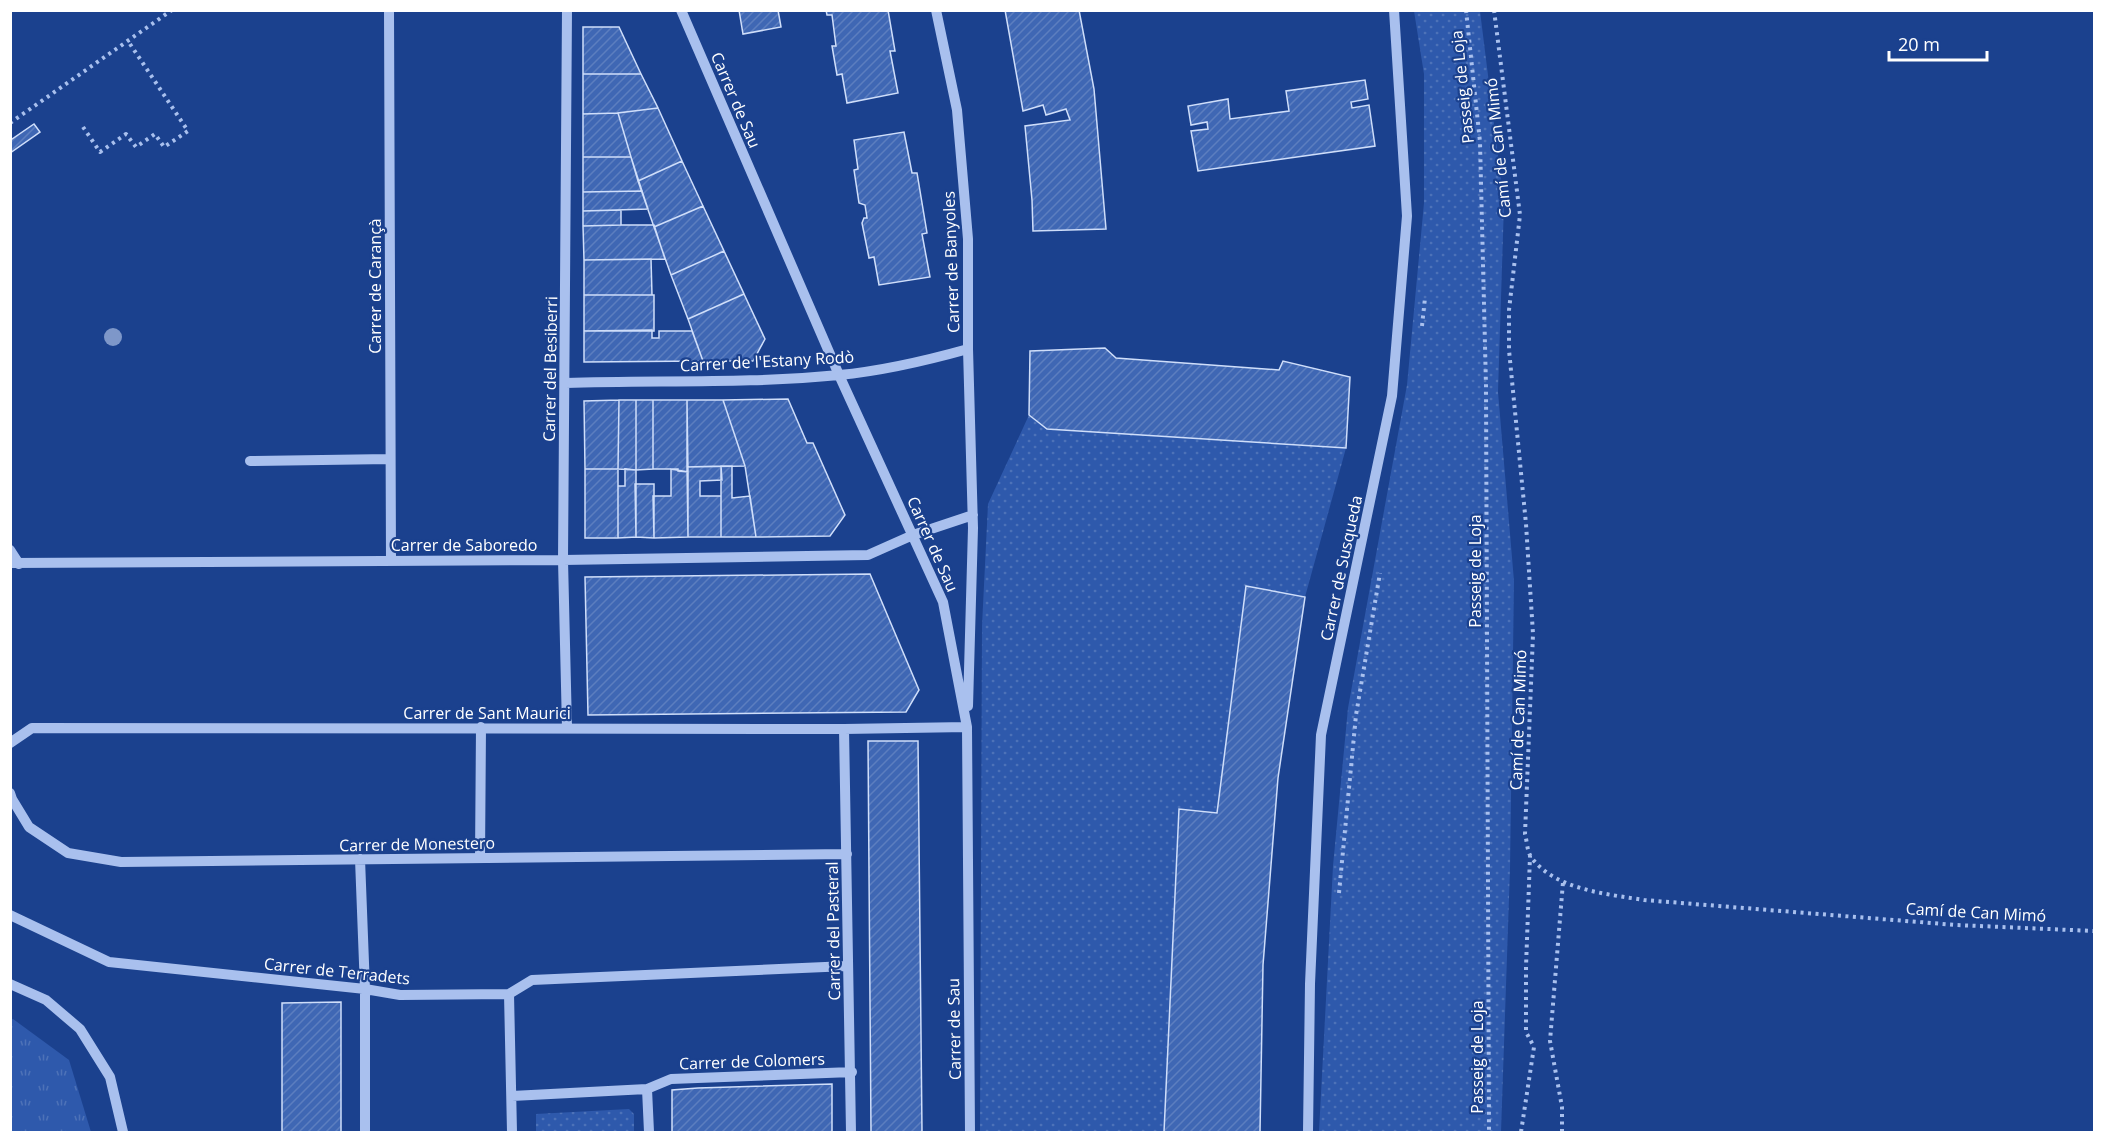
<svg xmlns="http://www.w3.org/2000/svg" width="2105" height="1143" viewBox="0 0 2105 1143" font-family="'Open Sans',sans-serif">
<style>
.grass{fill:url(#grass-tufts)}
.park{fill:url(#park-dots)}
.building{fill:url(#building-hatch);stroke:#cfdefa;stroke-width:1.5}
.lines{fill:none;stroke-linecap:round;stroke-linejoin:round}
.path{stroke:#a9c0ee;stroke-width:4;stroke-dasharray:3 4.5;stroke-linecap:butt}
.minor{stroke:#a9c0ee;stroke-width:10}
.tree{fill:#7e97c9}
.labels{text-anchor:middle;dominant-baseline:central;stroke-width:4.5;stroke-linejoin:round;paint-order:stroke}
.street-label{font-size:16px;fill:#fff;stroke:#1b418e}
</style>
<defs>
<pattern id="grass-tufts" width="24" height="20" patternUnits="userSpaceOnUse" patternTransform="scale(1.5)"><rect width="24" height="20" fill="#2e59ac"/><path d="M3 7l-1-3M5 7V3M7 7l1-3M15 17l-1-3M17 17v-4M19 17l1-3" fill="none" stroke="#4d72b8"/></pattern>
<pattern id="park-dots" width="8" height="8" patternUnits="userSpaceOnUse" patternTransform="scale(1.5)"><rect width="8" height="8" fill="#2e59ac"/><path d="M2 2h.1M6 6h.1" fill="none" stroke="#4d72b8" stroke-width="1.8" stroke-linecap="round"/></pattern>
<pattern id="building-hatch" width="6" height="6" patternUnits="userSpaceOnUse" patternTransform="scale(1.5)"><rect width="6" height="6" fill="#3f67b4"/><path d="M-1 1l2-2M0 6l6-6M5 7l2-2" fill="none" stroke="#5c7ebf"/></pattern>
</defs>
<rect width="100%" height="100%" fill="#1b418e"/>
<!-- grass -->
<path class="grass" d="M13 1019 69 1060 91 1132H11L10 1020Z"/>
<!-- park -->
<path class="park" d="M1414 11H1480L1504 204 1498 392 1514 581 1510 869 1501 1132H1319L1333 866 1348 708 1407 385 1424 203V74Z
M1029 415 1047 429 1346 448 1305 597 1246 586 1217 813 1179 809 1166 1132H980L982 626 988 504Z
M629 1109 634 1114V1132H536V1114Z"/>
<!-- building -->
<path class="building" d="M739 10H778L781 27 743 34Z
M826 10H888L895 51H890L898 93 847 103 842 74 837 75 832 46H836L832 15H827Z
M1005 10H1079L1094 89 1106 229 1033 231 1032 200 1025 126 1070 120 1066 109 1046 115 1043 105 1023 111Z
M583 27H619L641 74H583Z
M583 74H641L658 108 618 113 583 114Z
M1365 80 1368 99 1351 102 1352 108 1369 105 1375 146 1198 171 1191 131 1208 129 1207 122 1191 125 1188 106 1228 99 1230 119 1289 111 1286 91Z
M658 108 682 161 638 181 618 113Z
M618 113 631 157H583V114Z
M34 124 40 132 10 153V137L12 139Z
M904 132 912 173H917L927 233 922 234 930 277 879 285 874 257 869 258 862 223 864 218H867L865 205 859 203 854 170 858 169 854 140Z
M583 157H631L642 191 583 192Z
M682 161 703 206 654 227 638 181Z
M642 191 648 209 583 211V192Z
M703 206 724 251 671 275 654 227Z
M621 210V225L583 226V211Z
M621 225H654L665 259 584 260 583 226Z
M724 251 744 294 688 319 671 275Z
M651 259 652 295H584V260Z
M744 294 765 339 753 361H703L688 319Z
M584 295H654V331H584Z
M652 330V338H659V331H692L703 361 584 362V331Z
M1105 348 1116 358 1279 370 1283 361 1350 377 1346 448 1047 429 1029 415 1030 351Z
M788 399 807 443H813L845 515 830 536 756 537 745 466 723 400Z
M619 400H636V470L618 469Z
M619 400 618 469H585L584 401Z
M636 400H653V469L636 470Z
M653 400H687L688 472 678 471V469H653Z
M687 400H723L745 466 687 467Z
M721 466H732V498L750 496 756 537H721Z
M721 466 722 480 700 481V496H721V537H688L687 467Z
M585 469H618V538H585Z
M625 469 636 470V537L618 538V486H625Z
M671 469 688 472V537L654 538 653 496H671Z
M635 484H654V538L636 537Z
M870 574 919 690 906 712 588 715 585 577Z
M1246 586 1305 597 1278 778 1263 965 1260 1132H1164L1179 809 1217 813Z
M868 741H918L922 1132H871Z
M341 1002V1132H282V1003Z
M832 1084V1132H672V1090L698 1088Z"/>
<g class="lines">
<!-- path -->
<path class="path" d="M1466 10 1480 142 1486 386 1489 1132
M1494 10 1520 215 1509 310V350L1526 524 1533 634 1525 834C1527 841 1527 851 1531 857 1555 890 1607 894 1644 900L1956 925 2094 931
M10 123 172 10
M83 127 100 152 126 134 136 147 155 134 164 147 188 131 128 41
M1422 326 1425 298
M1339 893 1356 715 1380 573
M1521 1132 1534 1047 1526 1032V967L1530 856
M1562 1132V1107L1550 1041 1563 882"/>
<!-- minor -->
<path class="minor" d="M389 10 391 561
M681 10 839 375 943 602 967 727 970 1132
M936 10 957 110 968 239V349L973 528 968 706
M566 383C656 380 748 384 839 375 883 371 925 361 968 349
M250 461 390 459
M10 550 19 564
M10 563 563 560 868 555 913 535 973 515
M567 728 563 560 567 10
M844 729 851 1132
M10 743 32 728 844 729 967 727
M10 793 12 799 29 827 68 853 121 862 847 854
M480 858 481 727
M360 859 365 989V1132
M10 915 109 962 365 989 400 995 509 994 532 980 848 966
M10 984 46 1000 80 1029 110 1077 123 1132
M509 994 512 1132
M647 1089 649 1132
M512 1096 647 1089 671 1079 852 1072
M1308 1132 1310 984 1321 735 1392 396 1407 216 1394 10"/>
</g>
<!-- trees -->
<circle class="tree" cx="113" cy="337" r="9"/>
<g class="labels">
<!-- street labels -->
<g class="street-label">
<text transform="translate(1462 87) rotate(-96)">Passeig de Loja</text>
<text transform="translate(736 100) rotate(67)">Carrer de Sau</text>
<text transform="translate(1498 148) rotate(-96)">Camí de Can Mimó</text>
<text transform="translate(951 262) rotate(-92)">Carrer de Banyoles</text>
<text transform="translate(375 286) rotate(-90)">Carrer de Carançà</text>
<text transform="translate(767 361) rotate(-3)">Carrer de l'Estany Rodò</text>
<text transform="translate(550 369) rotate(-89)">Carrer del Besiberri</text>
<text transform="translate(933 544) rotate(66)">Carrer de Sau</text>
<text x="464" y="545">Carrer de Saboredo</text>
<text transform="translate(1341 568) rotate(-78)">Carrer de Susqueda</text>
<text transform="translate(1475 571) rotate(-90)">Passeig de Loja</text>
<text x="487" y="713">Carrer de Sant Maurici</text>
<text transform="translate(1518 720) rotate(-88)">Camí de Can Mimó</text>
<text transform="translate(417 844) rotate(-1)">Carrer de Monestero</text>
<text transform="translate(1976 912) rotate(3)">Camí de Can Mimó</text>
<text transform="translate(833 931) rotate(-91)">Carrer del Pasteral</text>
<text transform="translate(337 971) rotate(6)">Carrer de Terradets</text>
<text transform="translate(954 1029) rotate(-91)">Carrer de Sau</text>
<text transform="translate(1477 1057) rotate(-90)">Passeig de Loja</text>
<text transform="translate(752 1061) rotate(-2)">Carrer de Colomers</text>
</g>
</g>
<!-- border -->
<rect width="2105" height="1143" fill="none" stroke="#ffffff" stroke-width="24"/>
<!-- scale -->
<path d="M1889 51v9h98v-9" fill="none" stroke="#ffffff" stroke-width="3"/>
<text x="1898" y="51" font-size="18" fill="#ffffff" stroke="#1b418e" stroke-width="4.5" paint-order="stroke">20 m</text>
</svg>
